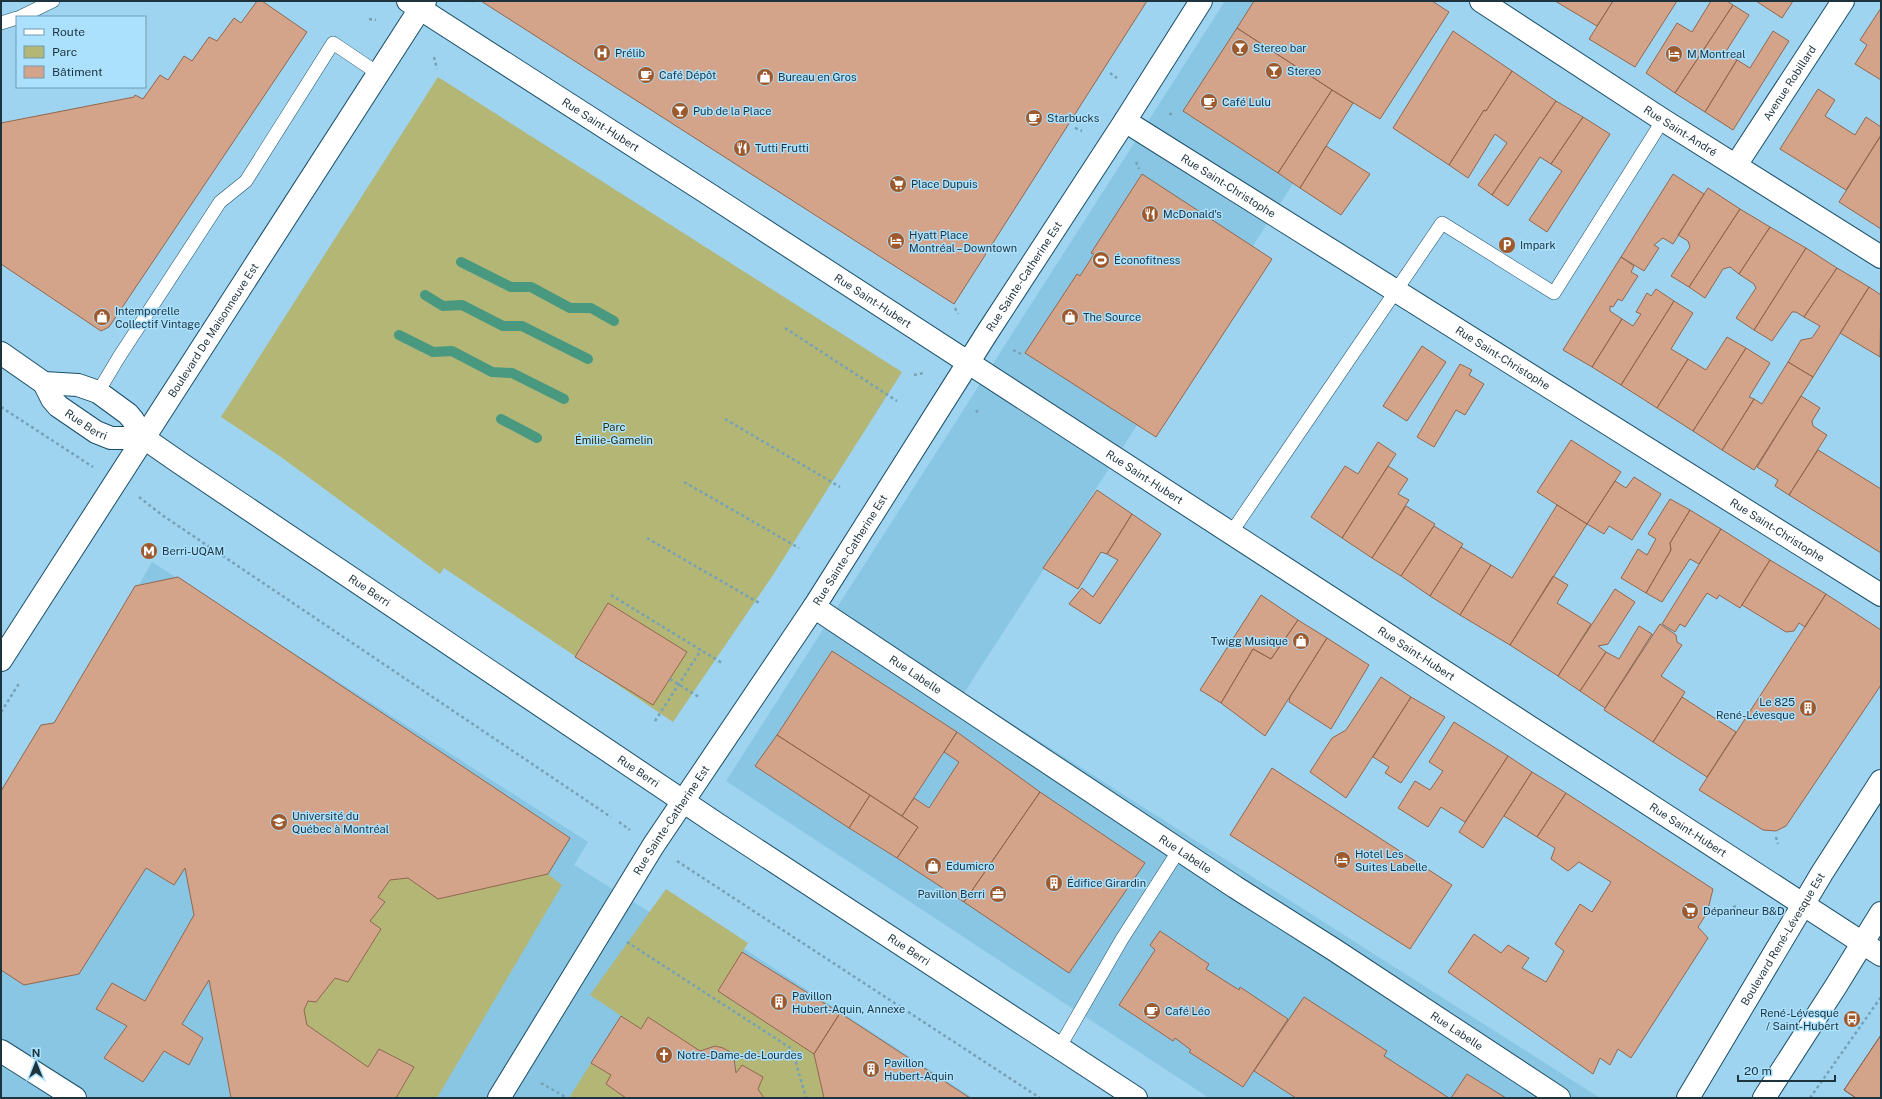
<svg xmlns="http://www.w3.org/2000/svg" width="1882" height="1099" viewBox="0 0 1882 1099" font-family="'Public Sans',sans-serif">
<style>
.built{fill:#89c6e4}
.green{fill:#b3b675}
.lines{fill:none;stroke-linecap:round;stroke-linejoin:round}
.stream{stroke:#489980;stroke-width:10}
.building{fill:#d4a48a;stroke:#92674e}
.service-casing{stroke:#1a4f67;stroke-width:14}
.minor-casing{stroke:#1a4f67;stroke-width:24}
.tertiary-casing{stroke:#1a4f67;stroke-width:24}
.secondary-casing{stroke:#1a4f67;stroke-width:24}
.path{stroke:#76a2b8;stroke-width:2.5;stroke-dasharray:3 3;stroke-linecap:butt}
.service{stroke:#fff;stroke-width:13}
.minor{stroke:#fff;stroke-width:22}
.tertiary{stroke:#fff;stroke-width:22}
.secondary{stroke:#fff;stroke-width:22}
.labels{text-anchor:middle;dominant-baseline:central;stroke-width:3;stroke-linejoin:round;paint-order:stroke}
.poi-label{font-size:11px;fill:#1d333e;stroke:#abe1fd;text-anchor:start}
.street-label{font-size:11px;fill:#1d333e;stroke:#abe1fd}
.park-label{font-size:11px;fill:#2c2d0e;stroke:#abe1fd}
</style>
<rect width="100%" height="100%" fill="#9ed4f0"/>
<!-- built -->
<path class="built" d="M1225 1H1411L964 693 1600 1098H1209L726 781Z
M152 562 588 842 574 865 664 921 680 907 973 1098H1V793L14 801Z"/>
<!-- green -->
<path class="green" d="M438 77 902 372 773 575 673 722 444 568 440 574 281 457 221 417Z
M548 874 562 885 437 1098H396L414 1067 379 1049 368 1067 307 1025 304 1010 308 1001 316 1002 335 978 348 982 381 929 370 921 385 903 378 897 390 880 408 878 438 899Z
M666 889 748 943 718 991 814 1054 824 1098H764L758 1089 763 1077 742 1066 736 1073C738 1050 720 1042 700 1051L648 1017 641 1029 590 995Z
M591 1063 611 1075 606 1084 626 1098H569Z"/>
<g class="lines">
<!-- stream -->
<path class="stream" d="M461 262 511 287H531L570 308H591L614 321
M425 295 443 306 462 305 503 326H522L588 359
M399 335 433 352 452 351 492 372 512 373 564 399
M501 419 537 438"/>
</g>
<!-- building -->
<path class="building" d="M257 1H262L307 32 109 327 101 331 1 264V123L134 97 135 95 143 99 160 75 168 80 184 56 192 61 209 37 217 41 234 18 241 23Z
M481 1H1147L954 304Z
M1254 1H1432L1449 12 1380 119 1332 90 1237 28Z
M1555 1H1613L1597 26Z
M1613 1H1677L1635 67 1589 39Z
M1711 1H1727L1733 5 1675 93 1646 73 1677 23 1692 32Z
M1756 1H1793L1782 18Z
M1733 5 1749 15 1725 53 1737 60 1705 112 1675 93Z
M1881 8V80L1855 64 1867 45 1860 40Z
M1237 28 1332 90 1278 173 1183 111Z
M1453 31 1512 71 1486 111 1484 110 1449 165 1393 128Z
M1773 31 1789 41 1733 130 1705 112 1737 60 1750 68Z
M1512 71 1556 101 1492 195 1478 185 1507 143 1495 134 1468 178 1449 165 1484 110 1486 111Z
M1818 89 1835 100 1825 116 1855 135 1866 117 1881 127V135L1846 190 1780 149Z
M1332 90 1353 103 1300 188 1278 173Z
M1556 101 1583 117 1551 164 1540 157 1508 206 1492 195Z
M1583 117 1610 134 1547 232 1529 220 1562 171 1551 164Z
M1880 137 1881 138V229L1839 202Z
M1326 146 1370 174 1341 215 1300 188Z
M1142 174 1272 259 1156 437 1025 353 1077 274 1080 276 1094 254 1091 253Z
M1673 174 1704 194 1673 244 1663 238 1654 245 1659 248 1644 271 1621 257Z
M1708 188 1740 209 1689 287 1671 276 1690 247 1688 241 1678 235Z
M1740 209 1770 227 1739 274 1730 267 1723 269 1705 298 1689 287Z
M1770 227 1806 248 1754 330 1736 318 1756 288 1754 284 1739 274Z
M1806 248 1837 268 1804 317 1796 312H1792L1772 341 1754 330Z
M1621 257 1634 266 1631 272 1638 276 1622 301 1618 299 1613 307 1610 306V311L1622 319 1592 367 1563 350Z
M1837 268 1869 287 1813 377 1788 362 1801 340 1812 338 1820 326 1804 317Z
M1869 287 1881 295 1880 357 1840 333Z
M1656 289 1674 301 1621 385 1592 367 1622 319 1633 326 1641 314 1636 312 1647 293 1651 296Z
M1674 301 1693 313 1671 349 1688 359 1657 408 1621 385Z
M1727 337 1746 348 1693 431 1657 408 1688 359 1706 370Z
M1422 346 1446 362 1407 421 1383 406Z
M1746 348 1770 363 1749 397 1754 399 1722 450 1693 431Z
M1788 362 1813 377 1754 470 1722 450 1754 399 1762 404Z
M1460 364 1472 370 1469 375 1484 384 1465 415 1456 410 1434 447 1417 437Z
M1801 396 1820 408 1812 421 1813 426 1827 435 1789 495 1775 486 1778 480 1757 467Z
M1571 440 1621 472 1587 524 1537 492Z
M1378 442 1396 454 1342 538 1311 517 1345 466 1358 474Z
M1818 450 1881 489V553L1789 495Z
M1388 466 1408 479 1398 494 1409 500 1372 558 1342 538Z
M1634 477 1661 494 1632 540 1609 526 1604 534 1587 524 1615 481 1626 488Z
M1097 490 1132 514 1107 554 1101 552 1078 589 1043 568Z
M1670 499 1690 510 1670 543 1671 550 1646 593 1621 578 1638 549 1647 555 1656 539 1648 534Z
M1557 505 1587 524 1510 645 1460 615 1491 565 1512 578Z
M1406 506 1435 524 1401 576 1372 558Z
M1690 510 1721 529 1699 564 1690 559 1662 602 1646 593 1671 550 1670 543Z
M1132 514 1161 534 1100 624 1069 604 1082 588 1093 597 1118 560 1107 554Z
M1434 526 1463 544 1430 596 1401 576Z
M1721 529 1770 560 1740 608 1719 595 1717 599 1707 593 1685 627 1680 624 1675 632 1662 624Z
M1461 547 1491 565 1460 615 1430 596Z
M1770 560 1826 594 1805 627 1799 623 1794 631 1786 632 1742 605Z
M1553 576 1568 585 1557 603 1591 624 1558 676 1510 645Z
M178 577 570 838 548 874 438 899 408 878 390 880 378 897 385 902 370 921 381 929 348 982 335 978 316 1002 308 1001 304 1010 307 1025 368 1067 379 1049 414 1067 396 1098H231L209 980 182 1024 203 1038 189 1065 164 1051 143 1082 104 1058 127 1026 96 1009 112 983 145 1001 194 915 185 868 174 885 146 868 79 974 24 985 1 970V791L41 725 54 723 135 586Z
M1615 589 1635 602 1608 644 1598 646 1606 652 1580 691 1558 676Z
M1826 594 1881 630V685L1786 826 1776 831 1763 830 1699 790Z
M1261 595 1298 620 1271 659 1253 649 1221 703 1200 690Z
M608 603 687 652 653 705 575 657Z
M1298 620 1327 638 1265 736 1221 703 1253 649 1271 659Z
M1660 624 1676 635 1677 642 1682 645 1661 676 1685 692 1653 742 1604 710Z
M1639 626 1652 634 1605 708 1580 691 1606 652 1619 659Z
M1327 638 1369 665 1331 729 1289 702 1290 697Z
M832 651 957 732 902 816 777 735Z
M1381 677 1411 697 1346 798 1310 772 1332 738 1346 730Z
M1411 697 1445 717 1401 783 1385 773 1389 767 1373 757Z
M1682 697 1736 732 1707 777 1653 742Z
M1454 722 1508 756 1465 822 1441 807 1428 827 1398 808 1415 781 1430 790 1443 771 1429 762Z
M957 732 1040 792 964 902 897 858 918 827 902 816 914 798 929 808 959 762 944 752Z
M777 735 870 795 849 828 755 766Z
M1508 756 1532 772 1483 848 1459 832Z
M1272 768 1452 885 1410 949 1230 835Z
M1532 772 1566 793 1537 837 1504 816Z
M1040 792 1145 863 1069 973 964 902Z
M1566 793 1713 889 1707 913 1698 927 1708 938 1631 1058 1618 1049 1610 1065 1600 1058 1593 1074 1448 972 1474 934 1501 953 1508 945 1529 958 1522 968 1546 982 1564 951 1555 944 1580 904 1592 912 1611 882 1579 862 1568 871 1551 859 1555 848 1537 837Z
M870 795 918 827 897 858 849 828Z
M1160 931 1209 964 1206 969 1239 990 1240 987 1288 1019 1243 1087 1189 1052 1191 1050 1175 1038 1173 1041 1119 1005 1155 950 1150 945Z
M742 952 840 1013 814 1054 718 991Z
M1304 997 1387 1051 1384 1056 1449 1098H1296L1254 1071Z
M840 1013 970 1098H824L814 1054Z
M621 1016 641 1029 648 1017 700 1051 715 1046 723 1048 730 1052 734 1058 736 1073 742 1065 763 1077 758 1089 764 1098H626L606 1084 611 1075 591 1063Z
M1881 1035V1098H1856L1844 1090Z
M1881 1035V1098H1856L1844 1090Z
M1467 1074 1506 1098H1451Z"/>
<g class="lines">
<!-- service casing -->
<g class="service-casing">
<path id="service" d="M20 17 53 1
M1 23 17 18
M98 392 119 357 220 202 246 181 333 43 379 74
M1231 533 1442 223 1554 293 1663 120
M1059 1048 1122 939 1179 850"/>
</g>
<!-- minor casing -->
<g class="minor-casing">
<g id="minor">
<path id="s1" d="M408 1 704 191 1881 955"/>
<path id="s2" d="M1481 1 1663 120 1881 257"/>
<path id="s3" d="M1125 121 1881 595"/>
<path id="s4" d="M1736 165 1843 1"/>
<path id="s5" d="M814 607 1235 887 1333 949 1559 1098"/>
</g>
</g>
<!-- tertiary casing -->
<g class="tertiary-casing">
<g id="tertiary">
<path id="s6" d="M1 353 44 383 78 385 98 392 128 414 133 420 144 438 180 463 717 824 1136 1098"/>
<path id="s7" d="M44 383 52 399 58 406 96 432 111 438H144"/>
<path id="s8" d="M1 660 425 1"/>
<path id="s9" d="M499 1098 653 846 814 607 987 333 1125 121 1201 1"/>
</g>
</g>
<!-- secondary casing -->
<g class="secondary-casing">
<g id="secondary">
<path d="M1 1051 75 1098"/>
<path id="s10" d="M1688 1098 1822 873 1881 781"/>
<path d="M1764 1098 1836 986 1881 913"/>
</g>
</g>
<!-- path -->
<path class="path" d="M471 1H477
M369 19 376 20
M434 57 437 69
M1110 73 1117 78
M1169 114H1175
M1075 128 1082 131
M1136 162 1139 169
M955 308 958 314
M785 328 897 401
M1013 350 1021 354
M914 375 923 373
M1 407 93 467
M976 410 978 413
M725 419 840 487
M684 482 799 548
M139 497 162 515 611 817
M647 538 761 604
M611 595 722 663
M670 679 699 697
M1 712 20 682
M655 721 701 650
M619 822 630 830
M1776 837 1778 844
M677 861 1040 1098
M1733 907 1737 906
M627 942 792 1049 806 1098
M541 1083 567 1098
M1810 1098 1881 997"/>
<!-- service -->
<use href="#service" class="service"/>
<!-- minor -->
<use href="#minor" class="minor"/>
<!-- tertiary -->
<use href="#tertiary" class="tertiary"/>
<!-- secondary -->
<use href="#secondary" class="secondary"/>
</g>
<!-- icons -->
<defs>
<g id="bar-disc" transform="scale(0.9)"><circle r="9.5" fill="#9e592d" stroke="#abe1fd"/><path d="M-6-5H6L.8 .8V4.5H3.5V6h-7V4.5H-.8V.8Z" fill="#fff"/></g>
<g id="hospital-disc" transform="scale(0.9)"><circle r="9.5" fill="#9e592d" stroke="#abe1fd"/><path d="M-5-5h3v3.5h4V-5h3V5h-3V1.5h-4V5h-3Z" fill="#fff"/></g>
<g id="hotel-disc" transform="scale(0.9)"><circle r="9.5" fill="#9e592d" stroke="#abe1fd"/><path d="M-6-4.5h1.5V1H6V5H4.5V3h-9V5H-6ZM-4 0a1.8 1.8 0 1 1 3.6 0ZM.5 0V-2.5h3Q6-2.5 6 0Z" fill="#fff"/></g>
<g id="cafe-disc" transform="scale(0.9)"><circle r="9.5" fill="#9e592d" stroke="#abe1fd"/><path d="M-5.5-4.5H6V0H3Q3 3.5 0 3.5H-2.5Q-5.5 3.5-5.5 0ZM3-3.2v2h1.7v-2ZM-6 4.5H4V6H-6Z" fill="#fff"/></g>
<g id="shop-disc" transform="scale(0.9)"><circle r="9.5" fill="#9e592d" stroke="#abe1fd"/><path d="M-5-2.5h2.3a2.7 3.5 0 0 1 5.4 0H5L5.5 6h-11ZM-1.5-2.5h3a1.5 2.3 0 0 0-3 0Z" fill="#fff"/></g>
<g id="restaurant-disc" transform="scale(0.9)"><circle r="9.5" fill="#9e592d" stroke="#abe1fd"/><path d="M-5-6h1v4h1v-4h1v4h1v-4h1v5L-1.5 .5V6h-2V.5L-5-1ZM5-6V6H3V1.5H1.5Q1.5-4 5-6Z" fill="#fff"/></g>
<g id="supermarket-disc" transform="scale(0.9)"><circle r="9.5" fill="#9e592d" stroke="#abe1fd"/><path d="M-6-5.5h2.5l.6 2H6L4.5 2H-2.5L-4.4-4H-6ZM-1.5 3.2a1.3 1.3 0 1 0 .1 0ZM3 3.2a1.3 1.3 0 1 0 .1 0Z" fill="#fff"/></g>
<g id="parking-disc" transform="scale(0.9)"><circle r="9.5" fill="#9e592d" stroke="#abe1fd"/><path d="M-3.5-5.5H1a3.5 3.5 0 0 1 0 7H-1V5.5H-3.5ZM-1-3.4V-.6H.8a1.4 1.4 0 0 0 0-2.8Z" fill="#fff"/></g>
<g id="stadium-disc" transform="scale(0.9)"><circle r="9.5" fill="#9e592d" stroke="#abe1fd"/><path d="M0-5a6.5 5 0 1 0 0 10a6.5 5 0 1 0 0-10ZM-3.5-1.8h7v3.6h-7Z" fill="#fff"/></g>
<g id="metro-disc" transform="scale(0.9)"><circle r="9.5" fill="#9e592d" stroke="#abe1fd"/><path d="M-5.5 5V-5H-3L0 0L3-5H5.5V5H3V-.5L0 4L-3-.5V5Z" fill="#fff"/></g>
<g id="building-disc" transform="scale(0.9)"><circle r="9.5" fill="#9e592d" stroke="#abe1fd"/><path d="M-4-6H4V6H1V3H-1V6H-4ZM-2.5-4.3h1.7v1.8h-1.7ZM.8-4.3h1.7v1.8H.8ZM-2.5-1h1.7V.8h-1.7ZM.8-1h1.7V.8H.8Z" fill="#fff"/></g>
<g id="university-disc" transform="scale(0.9)"><circle r="9.5" fill="#9e592d" stroke="#abe1fd"/><path d="M0-5L7-2L0 1L-7-2ZM-4 1L0 2.5L4 1V4Q0 6-4 4Z" fill="#fff"/></g>
<g id="office-disc" transform="scale(0.9)"><circle r="9.5" fill="#9e592d" stroke="#abe1fd"/><path d="M-6-3h4V-5.5h4V-3h4V5H-6ZM-1-4.5V-3h2v-1.5ZM-6 0V1H6V0Z" fill="#fff"/></g>
<g id="bus-disc" transform="scale(0.9)"><circle r="9.5" fill="#9e592d" stroke="#abe1fd"/><path d="M-5-6H5V4H4V6H2V4H-2V6H-4V4H-5ZM-3.5-4V0h7V-4ZM-3.5 1.2v1.5H-2V1.2ZM2 1.2v1.5H3.5V1.2Z" fill="#fff"/></g>
<g id="church-disc" transform="scale(0.9)"><circle r="9.5" fill="#9e592d" stroke="#abe1fd"/><path d="M-1.2-6h2.4v3.5h3.3v2.4h-3.3V6h-2.4V-.1h-3.3v-2.4h3.3Z" fill="#fff"/></g>
</defs>
<g fill-rule="evenodd">
<use href="#bar-disc" x="1240" y="48"/>
<use href="#hospital-disc" x="602" y="53"/>
<use href="#hotel-disc" x="1674" y="54"/>
<use href="#bar-disc" x="1274" y="71"/>
<use href="#cafe-disc" x="646" y="75"/>
<use href="#shop-disc" x="765" y="77"/>
<use href="#cafe-disc" x="1209" y="102"/>
<use href="#bar-disc" x="680" y="111"/>
<use href="#cafe-disc" x="1034" y="118"/>
<use href="#restaurant-disc" x="742" y="148"/>
<use href="#supermarket-disc" x="898" y="184"/>
<use href="#restaurant-disc" x="1150" y="214"/>
<use href="#hotel-disc" x="896" y="241"/>
<use href="#parking-disc" x="1507" y="245"/>
<use href="#stadium-disc" x="1101" y="260"/>
<use href="#shop-disc" x="102" y="317"/>
<use href="#shop-disc" x="1070" y="317"/>
<use href="#metro-disc" x="149" y="551"/>
<use href="#shop-disc" x="1301" y="641"/>
<use href="#building-disc" x="1808" y="708"/>
<use href="#university-disc" x="279" y="822"/>
<use href="#hotel-disc" x="1342" y="860"/>
<use href="#shop-disc" x="933" y="866"/>
<use href="#building-disc" x="1054" y="883"/>
<use href="#office-disc" x="998" y="894"/>
<use href="#supermarket-disc" x="1690" y="911"/>
<use href="#building-disc" x="779" y="1002"/>
<use href="#cafe-disc" x="1152" y="1011"/>
<use href="#bus-disc" x="1852" y="1019"/>
<use href="#church-disc" x="664" y="1055"/>
<use href="#building-disc" x="871" y="1069"/>
</g>
<g class="labels">
<!-- poi labels -->
<g class="poi-label">
<text x="1253" y="48">Stereo bar</text>
<text x="615" y="53">Prélib</text>
<text x="1687" y="54">M Montreal</text>
<text x="1287" y="71">Stereo</text>
<text x="659" y="75">Café Dépôt</text>
<text x="778" y="77">Bureau en Gros</text>
<text x="1222" y="102">Café Lulu</text>
<text x="693" y="111">Pub de la Place</text>
<text x="1047" y="118">Starbucks</text>
<text x="755" y="148">Tutti Frutti</text>
<text x="911" y="184">Place Dupuis</text>
<text x="1163" y="214">McDonald's</text>
<text x="909" y="235">Hyatt Place<tspan x="909" dy="13">Montréal – Downtown</tspan></text>
<text x="1520" y="245">Impark</text>
<text x="1114" y="260">Éconofitness</text>
<text x="115" y="311">Intemporelle<tspan x="115" dy="13">Collectif Vintage</tspan></text>
<text x="1083" y="317">The Source</text>
<text x="162" y="551">Berri-UQAM</text>
<text x="1288" y="641" text-anchor="end">Twigg Musique</text>
<text x="1795" y="702" text-anchor="end">Le 825<tspan x="1795" dy="13">René-Lévesque</tspan></text>
<text x="292" y="816">Université du<tspan x="292" dy="13">Québec à Montréal</tspan></text>
<text x="1355" y="854">Hotel Les<tspan x="1355" dy="13">Suites Labelle</tspan></text>
<text x="946" y="866">Edumicro</text>
<text x="1067" y="883">Édifice Girardin</text>
<text x="985" y="894" text-anchor="end">Pavillon Berri</text>
<text x="1703" y="911">Dépanneur B&amp;D</text>
<text x="792" y="996">Pavillon<tspan x="792" dy="13">Hubert-Aquin, Annexe</tspan></text>
<text x="1165" y="1011">Café Léo</text>
<text x="1839" y="1013" text-anchor="end">René-Lévesque<tspan x="1839" dy="13">/ Saint-Hubert</tspan></text>
<text x="677" y="1055">Notre-Dame-de-Lourdes</text>
<text x="884" y="1063">Pavillon<tspan x="884" dy="13">Hubert-Aquin</tspan></text>
</g>
<!-- street labels -->
<g class="street-label">
<text stroke="none"><textPath href="#s4" startOffset="98">Avenue Robillard</textPath></text>
<text stroke="none"><textPath href="#s1" startOffset="229">Rue Saint-Hubert</textPath></text>
<text stroke="none"><textPath href="#s2" startOffset="238">Rue Saint-André</textPath></text>
<text stroke="none"><textPath href="#s3" startOffset="122">Rue Saint-Christophe</textPath></text>
<text stroke="none"><textPath href="#s9" startOffset="975">Rue Sainte-Catherine Est</textPath></text>
<text stroke="none"><textPath href="#s1" startOffset="553">Rue Saint-Hubert</textPath></text>
<text stroke="none"><textPath href="#s8" startOffset="392">Boulevard De Maisonneuve Est</textPath></text>
<text stroke="none"><textPath href="#s3" startOffset="446">Rue Saint-Christophe</textPath></text>
<text stroke="none"><textPath href="#s7" startOffset="61">Rue Berri</textPath></text>
<text stroke="none"><textPath href="#s1" startOffset="877">Rue Saint-Hubert</textPath></text>
<text stroke="none"><textPath href="#s3" startOffset="770">Rue Saint-Christophe</textPath></text>
<text stroke="none"><textPath href="#s9" startOffset="651">Rue Sainte-Catherine Est</textPath></text>
<text stroke="none"><textPath href="#s6" startOffset="446">Rue Berri</textPath></text>
<text stroke="none"><textPath href="#s1" startOffset="1201">Rue Saint-Hubert</textPath></text>
<text stroke="none"><textPath href="#s5" startOffset="122">Rue Labelle</textPath></text>
<text stroke="none"><textPath href="#s6" startOffset="770">Rue Berri</textPath></text>
<text stroke="none"><textPath href="#s9" startOffset="327">Rue Sainte-Catherine Est</textPath></text>
<text stroke="none"><textPath href="#s1" startOffset="1525">Rue Saint-Hubert</textPath></text>
<text stroke="none"><textPath href="#s5" startOffset="446">Rue Labelle</textPath></text>
<text stroke="none"><textPath href="#s10" startOffset="185">Boulevard René-Lévesque Est</textPath></text>
<text stroke="none"><textPath href="#s6" startOffset="1094">Rue Berri</textPath></text>
<text stroke="none"><textPath href="#s5" startOffset="770">Rue Labelle</textPath></text>
</g>
<!-- park labels -->
<g class="park-label">
<text x="614" y="427">Parc<tspan x="614" dy="13">Émilie-Gamelin</tspan></text>
</g>
</g>
<!-- border -->
<rect width="1882" height="1099" fill="none" stroke="#1d333e" stroke-width="4"/>
<!-- legend -->
<rect x="16" y="16" width="130" height="72" fill="#abe1fd" stroke="#729bb1"/>
<rect x="24" y="29" width="20" height="6" fill="#ffffff" stroke="#729bb1"/>
<text x="52" y="36" font-size="12" fill="#1d333e">Route</text>
<rect x="24" y="46" width="20" height="12" fill="#b3b675" stroke="#729bb1"/>
<text x="52" y="56" font-size="12" fill="#1d333e">Parc</text>
<rect x="24" y="66" width="20" height="12" fill="#d4a48a" stroke="#729bb1"/>
<text x="52" y="76" font-size="12" fill="#1d333e">Bâtiment</text>
<!-- north arrow -->
<g transform="translate(36 1063)" stroke="#abe1fd" stroke-width="3" paint-order="stroke">
<path d="M0-3L7 15L0 10L-7 15Z" fill="#1d333e"/>
<text y="-6" font-size="11" font-weight="bold" text-anchor="middle" fill="#1d333e">N</text>
</g>
<!-- scale -->
<path d="M1738 1075v6h97v-6" fill="none" stroke="#1d333e" stroke-width="2"/>
<text x="1744" y="1075" font-size="12" fill="#1d333e" stroke="#abe1fd" stroke-width="3" paint-order="stroke">20 m</text>
</svg>
